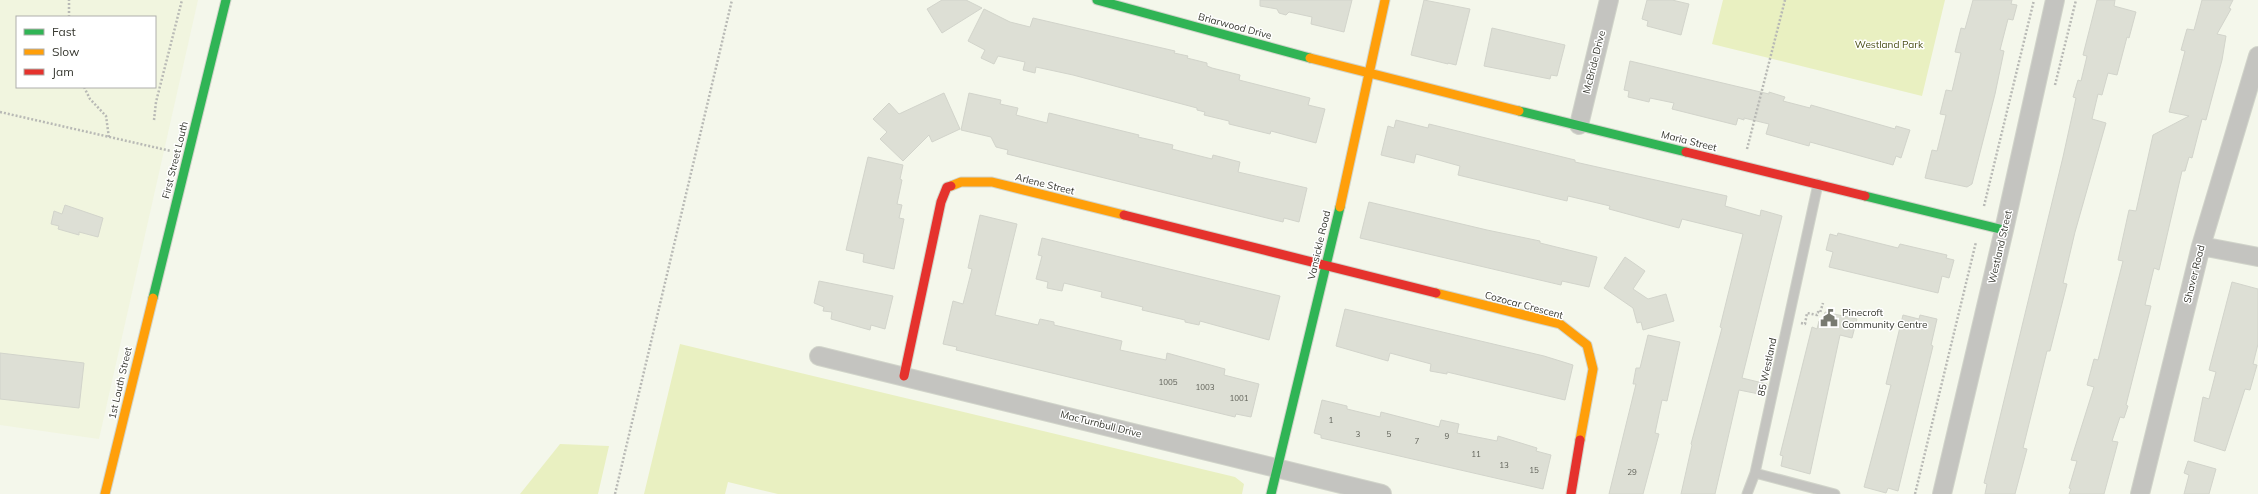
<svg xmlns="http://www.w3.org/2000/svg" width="2258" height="494" viewBox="0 0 2258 494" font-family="Mulish,sans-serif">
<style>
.built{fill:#f1f5df;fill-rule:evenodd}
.green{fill:#e9f0c1}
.building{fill:#dddfd5;stroke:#d2d4cb}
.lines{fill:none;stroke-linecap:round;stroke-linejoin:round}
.lane-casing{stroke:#d1d4ca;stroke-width:11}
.street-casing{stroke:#d1d4ca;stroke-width:20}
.fast-casing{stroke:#d1d4ca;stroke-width:11}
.slow-casing{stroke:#d1d4ca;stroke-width:11}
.jam-casing{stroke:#d1d4ca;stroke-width:11}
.path{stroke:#b8b9b5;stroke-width:2.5;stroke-dasharray:2 2;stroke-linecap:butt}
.lane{stroke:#c4c4c0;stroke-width:9}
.street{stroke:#c4c4c0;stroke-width:18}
.fast{stroke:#30b455;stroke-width:9}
.slow{stroke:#ff9f0a;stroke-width:9}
.jam{stroke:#e5322d;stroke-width:9}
.labels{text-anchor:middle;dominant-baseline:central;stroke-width:3;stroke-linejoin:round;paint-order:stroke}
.number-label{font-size:8px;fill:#606259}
.street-label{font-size:10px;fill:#36372f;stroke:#fff}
.park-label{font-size:10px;fill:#484d14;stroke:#fff}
.poi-label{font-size:10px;fill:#36372f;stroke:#fff;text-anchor:start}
</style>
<rect width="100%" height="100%" fill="#f4f7eb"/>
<!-- built -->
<path class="built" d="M0 0H198L99 439 0 425ZM17 17H155V87H17Z"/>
<!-- green -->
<path class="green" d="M1723 0H1945L1922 96 1712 44Z
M680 344 1235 477 1244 484 1242 494H778L728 482 725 494H644Z
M560 444 609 446 598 494H520Z"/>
<!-- building -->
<path class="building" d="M942 0H966L982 8 942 33 927 9Z
M1260 0H1352L1344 32 1311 24 1312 17 1289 12 1286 15 1279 13 1277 9 1260 6Z
M1424 0 1470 9 1456 65 1448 63V64L1411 55Z
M1647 0H1672L1689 4 1681 35 1647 26 1648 21 1642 19Z
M1973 0H2012L2011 4 2017 5 2013 20 2008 19 2000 50 2004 51 1995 94 1972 184 1967 187 1925 178 1932 150 1937 151 1946 115 1940 114 1946 90 1952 91 1961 53 1955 52 1961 28 1965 29Z
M2097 0H2115L2114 6 2136 12 2129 38 2127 37 2117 75 2108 73 2102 95 2098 94 2092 119 2106 123 2075 232 2063 283 2067 284 2050 351H2047L2023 448 2027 449 2015 494H1985L1987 484 1984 483 2063 157 2076 98 2073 97 2078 80 2081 81 2087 56 2083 55Z
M2202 0H2233L2229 8 2231 9 2217 34 2226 36 2222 60 2206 120 2202 119 2192 158 2189 157 2185 171H2182L2159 270 2154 268 2145 305 2151 306 2126 405 2128 406 2124 418 2120 417 2112 441 2118 442 2104 494H2069L2071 489 2069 488 2077 461 2071 460 2094 387 2087 385 2094 359 2098 360 2123 261 2118 260 2129 210 2136 211 2153 135 2189 116 2169 112 2185 51 2181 50 2187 29 2194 30Z
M984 9 1010 22 1030 27 1033 18 1175 51 1174 53 1188 56 1187 58 1207 63V66L1212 68 1240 75 1239 80 1310 98 1308 105 1325 109 1316 143 1271 131 1270 134 1229 124V121L1204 115 1205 112 1197 110V108L1073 75 1036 67 1035 73 1023 70 1025 62 998 56 994 64 981 58 985 50 968 41Z
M1492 28 1565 45 1557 76 1551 75 1550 79 1484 66Z
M1630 61 1769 94V92L1785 97 1783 101 1810 108 1811 105 1895 129 1896 126 1910 130 1901 158 1896 156 1893 165 1810 142 1809 146 1766 134 1769 124 1744 118V120L1738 118 1736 125 1672 109 1674 103 1650 98 1649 102 1628 97 1629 91 1624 90Z
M944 93 960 129 932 142 929 135 903 161 880 139 887 132 873 119 889 103 899 114Z
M969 93 1001 100 1000 104 1018 108 1016 115 1047 123 1049 113 1139 135 1138 137 1173 145 1172 149 1212 159 1213 155 1240 162 1238 172 1307 188 1299 222 1284 218 1283 222 1007 154 1008 150 996 147 991 137 961 130Z
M1396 120 1428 128 1429 124 1575 160V162L1727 196 1725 206 1760 216 1761 210 1782 216 1742 378 1767 384 1764 395 1739 390 1715 494H1681L1692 445 1691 444 1722 328 1720 327 1743 234 1682 219 1679 228 1609 209 1610 206 1568 196 1567 201 1491 183 1458 175 1460 166 1416 154 1414 163 1381 155 1388 126 1394 128Z
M868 157 903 165 900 179 902 180 897 204 902 205 899 218 904 219 894 269 863 262 864 254 846 250Z
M1369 202 1487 230 1540 241V243L1597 257 1589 287 1562 281 1561 285 1360 238Z
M65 205 103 218 98 237 79 232V235L58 229 59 226 51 224 54 211 62 214Z
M980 215 1017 224 995 315 1038 325 1040 319 1054 322V325L1122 341 1120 350 1166 360 1167 353 1225 369 1224 375 1259 384 1251 417 1236 414 1235 417 1202 409 956 350 957 347 943 344 953 301 963 304 972 269 968 268Z
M1838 233 1898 248 1900 244 1947 255 1946 258 1954 260 1949 278 1942 276 1938 293 1829 267 1833 252 1826 250 1830 234 1837 236Z
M1042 238 1280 296 1269 340 1200 321 1199 325 1185 322V320L1142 310 1143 307 1101 297 1102 292 1064 283 1062 291 1047 288 1048 282 1036 279 1042 256 1038 255Z
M1625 257 1645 271 1633 289 1648 299 1666 294 1674 321 1643 330 1641 322 1637 323 1633 308 1604 288Z
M819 281 893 296 885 329 871 325 870 330 831 319 832 312 823 311 824 307 814 303Z
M2232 282 2258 289V344L2253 364 2257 365 2250 390 2245 389 2225 451 2194 441 2203 397 2209 399 2216 372 2209 370Z
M1345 309 1544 356 1573 365 1565 400 1447 372V374L1430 371 1431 364 1390 353 1388 361 1336 346Z
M1825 312 1857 319 1852 338 1840 335 1810 474 1781 466 1783 456 1780 455 1812 327 1817 329 1819 321H1823Z
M1903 315 1919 319 1920 315 1937 319 1931 345 1933 346 1898 491 1888 488 1886 493 1864 487 1891 385 1886 384Z
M1648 335 1680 342 1667 401 1662 400 1655 433 1659 434 1643 494H1609L1636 384H1633L1636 368H1640Z
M0 353 84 363 79 408 0 399Z
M1322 400 1347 406V409L1380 417 1381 412 1439 427 1441 420 1459 424 1457 433 1497 441 1498 436 1537 448 1536 451 1551 455 1543 489 1321 438V435L1314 433Z
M2188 461 2216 469 2209 494H2184L2189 475 2184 473Z"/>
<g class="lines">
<!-- lane casing -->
<g class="lane-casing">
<path id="lane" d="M1755 473 1835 494
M1747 494 1755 473 1818 184"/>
</g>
<!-- street casing -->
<g class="street-casing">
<path id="street" d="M1579 125 1609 0
M2201 246 2258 257
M819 356 1382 494
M1942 494 2004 230 2055 0
M2140 494 2201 246 2258 56"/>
</g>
<!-- fast casing -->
<g class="fast-casing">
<path id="fast" d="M1097 0 1310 58
M1519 111 1686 152
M1865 196 2004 230
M153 298 226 0
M1271 494 1340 207"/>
</g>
<!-- slow casing -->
<g class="slow-casing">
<path id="slow" d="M1310 58 1519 111
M951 186 961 182H992L1124 215
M1340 207 1385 0
M1436 293 1560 324 1587 345 1593 369 1580 440
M105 494 153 298"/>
</g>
<!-- jam casing -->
<g class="jam-casing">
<path id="jam" d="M1686 152 1865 196
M1124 215 1436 293
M904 376 941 202 947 187 951 186
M1571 494 1580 440"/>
</g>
<!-- path -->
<path class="path" d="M69 17V0
M2055 85 2076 0
M84 87 90 99 106 116 109 138
M0 112 171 151
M154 120 156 102 182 0
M1747 149 1785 0
M1984 206 2034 0
M1801 323 1805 324 1807 313 1817 315 1818 312 1820 313 1823 303
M615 494 732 0
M1915 494 1976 242"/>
<!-- lane -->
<use href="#lane" class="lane"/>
<!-- street -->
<use href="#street" class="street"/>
<!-- fast -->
<use href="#fast" class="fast"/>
<!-- slow -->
<use href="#slow" class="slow"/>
<!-- jam -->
<use href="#jam" class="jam"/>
</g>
<!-- icons -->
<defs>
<g id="civic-bare" transform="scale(1.38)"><path d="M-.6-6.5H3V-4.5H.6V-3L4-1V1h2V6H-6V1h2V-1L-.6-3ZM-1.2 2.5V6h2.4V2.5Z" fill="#787a71" stroke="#fff" stroke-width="2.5" paint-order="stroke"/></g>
</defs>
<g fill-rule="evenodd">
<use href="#civic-bare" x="1829" y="318"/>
</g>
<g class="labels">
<!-- number labels -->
<g class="number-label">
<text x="1168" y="382">1005</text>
<text x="1205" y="387">1003</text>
<text x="1239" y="398">1001</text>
<text x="1331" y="420">1</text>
<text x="1358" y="434">3</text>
<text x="1389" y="434">5</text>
<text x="1447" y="436">9</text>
<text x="1417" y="441">7</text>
<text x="1476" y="454">11</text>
<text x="1504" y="465">13</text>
<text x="1534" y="470">15</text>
<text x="1632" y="472">29</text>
</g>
<!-- street labels -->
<g class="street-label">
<text transform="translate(1235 26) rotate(15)">Briarwood Drive</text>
<text transform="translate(1594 62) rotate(-76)">McBride Drive</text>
<text transform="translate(1689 141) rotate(14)">Maria Street</text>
<text transform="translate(175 160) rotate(-76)">First Street Louth</text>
<text transform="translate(1045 184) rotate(14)">Arlene Street</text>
<text transform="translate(1319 245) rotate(-77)">Vansickle Road</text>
<text transform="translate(2000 247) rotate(-77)">Westland Street</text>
<text transform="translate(2194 274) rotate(-76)">Shaver Road</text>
<text transform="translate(1524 305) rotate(15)">Cozocar Crescent</text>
<text transform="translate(1767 367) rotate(-78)">85 Westland</text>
<text transform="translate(120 383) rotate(-77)">1st Louth Street</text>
<text transform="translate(1101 424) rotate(14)">MacTurnbull Drive</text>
</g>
<!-- park labels -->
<g class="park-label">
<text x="1889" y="44">Westland Park</text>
</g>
<!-- poi labels -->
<g class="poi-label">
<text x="1842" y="312">Pinecroft<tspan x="1842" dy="12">Community Centre</tspan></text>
</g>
</g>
<!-- legend -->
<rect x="16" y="16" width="140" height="72" fill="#ffffff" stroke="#afafac"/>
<rect x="24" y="29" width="20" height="6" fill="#30b455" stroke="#afafac"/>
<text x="52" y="36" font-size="12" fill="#36372f">Fast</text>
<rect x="24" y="49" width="20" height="6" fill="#ff9f0a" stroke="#afafac"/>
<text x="52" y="56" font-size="12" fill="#36372f">Slow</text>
<rect x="24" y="69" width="20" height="6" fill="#e5322d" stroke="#afafac"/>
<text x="52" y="76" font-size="12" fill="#36372f">Jam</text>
</svg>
